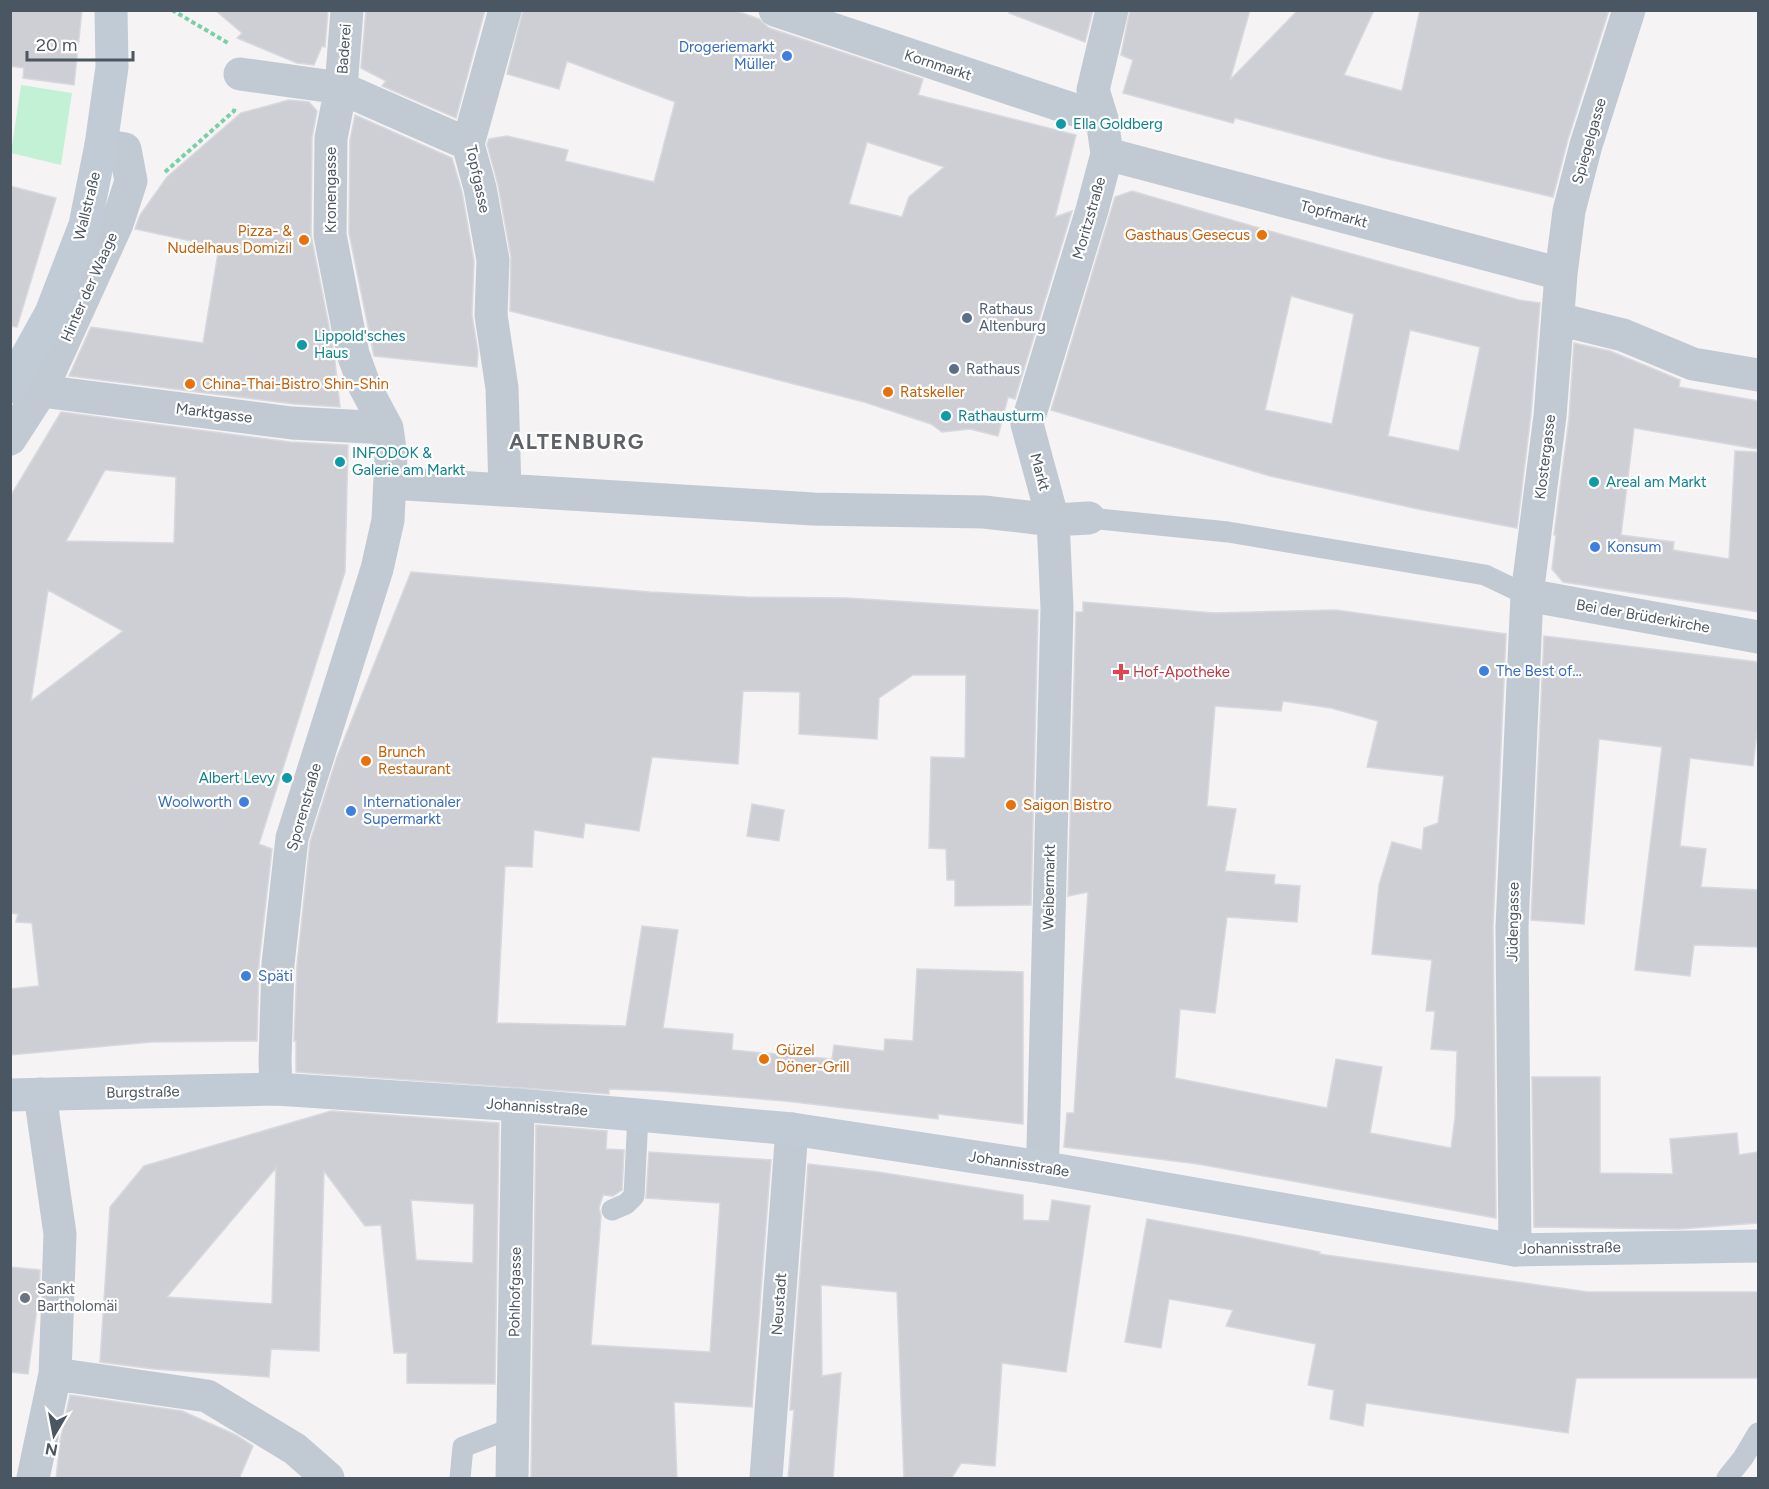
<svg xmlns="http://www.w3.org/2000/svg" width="1769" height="1489" viewBox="0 0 1769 1489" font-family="Figtree,sans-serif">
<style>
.green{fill:#c3f1d5}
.building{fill:#cdcfd5;stroke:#d7d9de;stroke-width:1.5;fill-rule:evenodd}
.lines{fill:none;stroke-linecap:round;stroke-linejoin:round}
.path{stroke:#7ad0a6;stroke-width:4;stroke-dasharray:4.5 3;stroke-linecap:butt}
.lane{stroke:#c1cad2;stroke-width:21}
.street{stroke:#c1cad2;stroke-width:33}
.secondary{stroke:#c1cbd6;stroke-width:33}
.shop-dot{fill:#3f7fe0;stroke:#fff;stroke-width:2}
.culture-dot{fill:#0f9aa8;stroke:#fff;stroke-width:2}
.food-dot{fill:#e8710a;stroke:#fff;stroke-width:2}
.service-dot{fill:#5c6f8a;stroke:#fff;stroke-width:2}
.health-dot{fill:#e0444e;stroke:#fff;stroke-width:2}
.worship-dot{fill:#6b7280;stroke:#fff;stroke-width:2}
.labels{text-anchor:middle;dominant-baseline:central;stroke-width:4.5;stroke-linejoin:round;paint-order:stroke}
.shop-label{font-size:15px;fill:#366cbe;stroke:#fff;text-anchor:start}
.street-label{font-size:15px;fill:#4a5661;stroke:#fff}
.culture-label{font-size:15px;fill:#0d838f;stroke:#fff;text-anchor:start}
.food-label{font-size:15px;fill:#c56008;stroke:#fff;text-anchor:start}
.service-label{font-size:15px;fill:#4e5e75;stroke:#fff;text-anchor:start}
.health-label{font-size:15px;fill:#be3a42;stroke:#fff;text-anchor:start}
.worship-label{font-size:15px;fill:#5b616d;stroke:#fff;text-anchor:start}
.district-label{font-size:21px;font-weight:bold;letter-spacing:1.5px;fill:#5f6368;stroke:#fff}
</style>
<rect width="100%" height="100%" fill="#f5f3f3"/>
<!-- green -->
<path class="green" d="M21 85 72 93 61 165 11 153Z"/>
<!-- building -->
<path class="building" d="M10 10H82L74 85 23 78 24 68 10 66Z
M215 10H328L325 47 322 46 314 65 297 63 237 38 242 33Z
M366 10H485L456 118 382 86 386 81 361 68Z
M523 10H734L759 19 769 28 923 79 918 95 1076 135 1055 217 1072 211 1015 399 1008 397 998 436 970 429 942 432 931 424 864 402 510 311 511 257 498 185 487 144 489 139 507 136 568 150 565 161 654 182 675 102 567 61 559 89 507 74ZM867 142 944 167 909 197 902 217 849 204Z
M1010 10H1093L1085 42 1009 13Z
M1130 10H1250L1230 80 1298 10H1374L1344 75 1402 91 1420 10H1609L1568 139 1553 197 1384 158 1235 118 1233 123 1123 93 1133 60 1121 55Z
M289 100 309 102 317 111 312 138 311 235 334 352 340 407 294 404 69 376 91 327 203 343 219 247 135 229 140 215 167 177 241 113Z
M355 115 452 158 462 192 474 261 472 315 478 352 477 367 374 356 349 233 350 140Z
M10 186 56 198 17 327 10 326Z
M1132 191 1280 234 1519 300 1540 303 1531 414 1517 528 1418 509 1270 476 1051 410 1115 197ZM1291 296 1354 314 1332 424 1265 410ZM1410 330 1480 347 1459 451 1388 436Z
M1574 343 1610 351 1661 372 1680 380 1679 387 1758 401V449L1634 428 1621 535 1674 542 1673 550 1729 559 1735 451 1758 452V612L1563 582 1552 569 1556 535H1554L1569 418Z
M61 412 290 442 348 445 345 572 259 844 272 849 259 962 257 1041 151 1042 10 1055V989L39 986 32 923 16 922 18 914 10 913V497ZM105 470 176 477 174 543 66 541ZM48 590 123 631 31 701Z
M411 572 650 592 747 597 847 598 1038 610 1031 905 955 906V880H947L946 849 929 848 931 757 965 758 966 675H913L879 698 877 739 799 734 800 692 743 691 738 764 652 757 639 831 585 823 583 838 534 830 532 867 505 866 497 1023 626 1026 642 926 678 930 663 1028 733 1034 732 1050 832 1059 834 1045 884 1051 885 1039 913 1041 917 969 1023 972V1124L938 1114V1119L785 1101 661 1091 609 1089V1094L296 1072V1041H294L297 965 310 842 337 757Z
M1083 602 1214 613 1336 610 1506 634 1493 926 1496 1218 1198 1164 1064 1147 1067 1113H1074L1088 892 1068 896 1076 612H1083ZM1283 701 1331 708 1378 721 1367 767 1444 776 1438 823 1424 828 1422 850 1392 842 1379 885 1372 954 1432 960 1426 1011H1435L1431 1049 1457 1051 1455 1118 1451 1148 1370 1133 1382 1067 1336 1059 1327 1108 1175 1078 1180 1009 1215 1013 1227 917 1297 922 1300 886 1274 884 1275 875 1225 871 1236 809 1207 806 1215 706 1281 711Z
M1544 636 1758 662V724L1753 766 1690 758 1680 846 1706 849 1701 887 1758 890V947L1694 945 1690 976 1635 970 1662 747 1599 739 1584 924 1531 920Z
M752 804 784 810 779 841 747 836Z
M1532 1077H1600V1173L1673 1174 1670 1139 1737 1133 1739 1155 1758 1152V1223L1679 1229 1534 1227Z
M331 1111 499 1123 495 1384 407 1383V1353H394L381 1225 365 1226 324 1171 319 1351 271 1349 269 1377 154 1369 100 1362 110 1207 144 1166ZM276 1168 272 1304 167 1297ZM411 1200 474 1204 473 1263 416 1260Z
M536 1125 607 1131 606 1149 624 1150 622 1190 613 1196 603 1195 599 1208 601 1216 591 1345 710 1352 720 1203 646 1198 649 1152 771 1160 752 1407 674 1402 677 1479H531Z
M808 1164 878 1172 1023 1195V1220L1049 1221 1052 1200 1090 1206 1066 1372 1002 1363 995 1466 961 1463 951 1479H904L897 1292 821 1285 822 1376 841 1373 833 1479H788L794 1410H790Z
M1147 1219 1246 1237 1320 1252 1319 1254 1588 1292H1758V1378H1576L1568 1433 1366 1403 1363 1426 1330 1419 1334 1390 1308 1385 1316 1344 1226 1326 1233 1310 1169 1299 1161 1348 1125 1342Z
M10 1267 40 1270 39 1294 28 1374 10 1372Z
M70 1395 182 1411 236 1435 253 1446 239 1479H56L60 1441Z"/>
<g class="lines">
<!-- path -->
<path class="path" d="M172 10 228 43
M165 172 234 111 235 107"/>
<!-- lane -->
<path class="lane" d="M1089 518 1228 532 1485 575 1527 595
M612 1210 626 1204 634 1196 638 1115
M460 1478 463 1447 502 1432 513 1433
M1727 1478 1743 1458 1758 1433"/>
<!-- street -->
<path class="street" d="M505 10 468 144 480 188 493 260 491 315 502 388 505 490
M775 10 1102 119
M240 74 341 88 468 144
M1107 154 1561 274
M1558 319 1623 335 1693 364 1758 375
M41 391 292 423 387 428
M10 439 41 391 117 224 131 181 125 149 101 145
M390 483 813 509 984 512 1053 520 1089 518
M1527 595 1758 637
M276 1089 275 1061 278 964 292 838 377 569 388 520 391 456 387 428 365 387 353 354 330 235 331 138 341 88 347 10
M1041 1167 1043 1148 1057 608 1053 520 1027 424 1092 210 1107 154 1102 119 1093 90 1112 10
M1515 1250 1512 927 1527 595 1550 416 1561 274 1569 211 1586 145 1629 10
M55 1374 207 1396 295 1449 328 1478
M33 1478 55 1374 60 1234 40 1094
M512 1478 518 1105
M766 1478 792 1129"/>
<!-- secondary -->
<path class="secondary" d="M10 387 51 313 85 225 101 145 112 67 111 10
M10 1095 276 1089 518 1105 638 1115 792 1129 1041 1167 1515 1250 1758 1246"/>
</g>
<!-- markers -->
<g class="shop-dot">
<circle cx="787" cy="56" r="6"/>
<circle cx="1595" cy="547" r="6"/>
<circle cx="1484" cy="671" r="6"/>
<circle cx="244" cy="802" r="6"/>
<circle cx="351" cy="811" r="6"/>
<circle cx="246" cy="976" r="6"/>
</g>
<g class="culture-dot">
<circle cx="1061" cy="124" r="6"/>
<circle cx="302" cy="345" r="6"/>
<circle cx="946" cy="416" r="6"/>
<circle cx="340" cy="462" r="6"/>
<circle cx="1594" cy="482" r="6"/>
<circle cx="287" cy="778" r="6"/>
</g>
<g class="food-dot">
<circle cx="1262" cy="235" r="6"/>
<circle cx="304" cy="240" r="6"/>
<circle cx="190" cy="384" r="6"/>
<circle cx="888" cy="392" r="6"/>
<circle cx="366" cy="761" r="6"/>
<circle cx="1011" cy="805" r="6"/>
<circle cx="764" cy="1059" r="6"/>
</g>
<g class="service-dot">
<circle cx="967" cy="318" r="6"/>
<circle cx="954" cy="369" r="6"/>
</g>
<path class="health-dot" d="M1118 663h6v6h6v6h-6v6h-6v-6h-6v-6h6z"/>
<circle class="worship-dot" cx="25" cy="1298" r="6"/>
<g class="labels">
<!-- shop labels -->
<g class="shop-label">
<text x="775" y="47" text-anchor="end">Drogeriemarkt<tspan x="775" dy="17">Müller</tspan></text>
<text x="1607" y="547">Konsum</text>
<text x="1496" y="671">The Best of…</text>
<text x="232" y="802" text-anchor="end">Woolworth</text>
<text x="363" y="802">Internationaler<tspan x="363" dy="17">Supermarkt</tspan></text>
<text x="258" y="976">Späti</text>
</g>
<!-- street labels -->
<g class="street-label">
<text transform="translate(344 49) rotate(-86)">Baderei</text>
<text transform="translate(938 65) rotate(18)">Kornmarkt</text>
<text transform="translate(1589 141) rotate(-74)">Spiegelgasse</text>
<text transform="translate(478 179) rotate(78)">Topfgasse</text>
<text transform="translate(331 190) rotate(-90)">Kronengasse</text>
<text transform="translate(87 206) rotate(-76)">Wallstraße</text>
<text transform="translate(1334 214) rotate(15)">Topfmarkt</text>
<text transform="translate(1089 218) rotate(-74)">Moritzstraße</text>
<text transform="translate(89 287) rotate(-66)">Hinter der Waage</text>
<text transform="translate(214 413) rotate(7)">Marktgasse</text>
<text transform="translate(1545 457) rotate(-83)">Klostergasse</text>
<text transform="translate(1040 472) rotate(75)">Markt</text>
<text transform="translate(1643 616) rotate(10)">Bei der Brüderkirche</text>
<text transform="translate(304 807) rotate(-74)">Sporenstraße</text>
<text transform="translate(1049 887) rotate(-89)">Weibermarkt</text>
<text transform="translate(1513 922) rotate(-89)">Jüdengasse</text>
<text transform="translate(143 1092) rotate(-1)">Burgstraße</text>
<text transform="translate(537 1107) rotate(4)">Johannisstraße</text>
<text transform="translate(1019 1164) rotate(9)">Johannisstraße</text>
<text transform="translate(1570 1248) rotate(-1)">Johannisstraße</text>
<text transform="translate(515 1292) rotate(-89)">Pohlhofgasse</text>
<text transform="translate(779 1304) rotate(-86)">Neustadt</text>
</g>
<!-- culture labels -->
<g class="culture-label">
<text x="1073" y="124">Ella Goldberg</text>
<text x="314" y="336">Lippold'sches<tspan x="314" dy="17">Haus</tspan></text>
<text x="958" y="416">Rathausturm</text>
<text x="352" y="453">INFODOK &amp;<tspan x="352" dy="17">Galerie am Markt</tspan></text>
<text x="1606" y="482">Areal am Markt</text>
<text x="275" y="778" text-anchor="end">Albert Levy</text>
</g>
<!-- food labels -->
<g class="food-label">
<text x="292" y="231" text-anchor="end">Pizza- &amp;<tspan x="292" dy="17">Nudelhaus Domizil</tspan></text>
<text x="1250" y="235" text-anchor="end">Gasthaus Gesecus</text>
<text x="202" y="384">China-Thai-Bistro Shin-Shin</text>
<text x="900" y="392">Ratskeller</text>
<text x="378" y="752">Brunch<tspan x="378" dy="17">Restaurant</tspan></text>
<text x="1023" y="805">Saigon Bistro</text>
<text x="776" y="1050">Güzel<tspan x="776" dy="17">Döner-Grill</tspan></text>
</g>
<!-- service labels -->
<g class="service-label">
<text x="979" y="309">Rathaus<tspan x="979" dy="17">Altenburg</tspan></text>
<text x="966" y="369">Rathaus</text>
</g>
<!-- health labels -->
<g class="health-label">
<text x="1133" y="672">Hof-Apotheke</text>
</g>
<!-- worship labels -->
<g class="worship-label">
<text x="37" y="1289">Sankt<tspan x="37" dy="17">Bartholomäi</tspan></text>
</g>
<!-- district labels -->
<g class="district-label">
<text x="577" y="441">ALTENBURG</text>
</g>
</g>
<!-- border -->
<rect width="1769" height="1489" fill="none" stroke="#4a5661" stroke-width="24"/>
<!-- north arrow -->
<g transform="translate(54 1435) rotate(190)" stroke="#ffffff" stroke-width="4.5" paint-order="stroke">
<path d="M0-4.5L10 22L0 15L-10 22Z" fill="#4a5661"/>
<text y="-9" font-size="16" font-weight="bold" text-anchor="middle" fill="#4a5661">N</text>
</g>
<!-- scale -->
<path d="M27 51v9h106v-9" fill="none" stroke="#4a5661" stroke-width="3"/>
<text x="36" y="51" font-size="18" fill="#4a5661" stroke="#ffffff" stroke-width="4.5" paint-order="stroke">20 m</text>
</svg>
